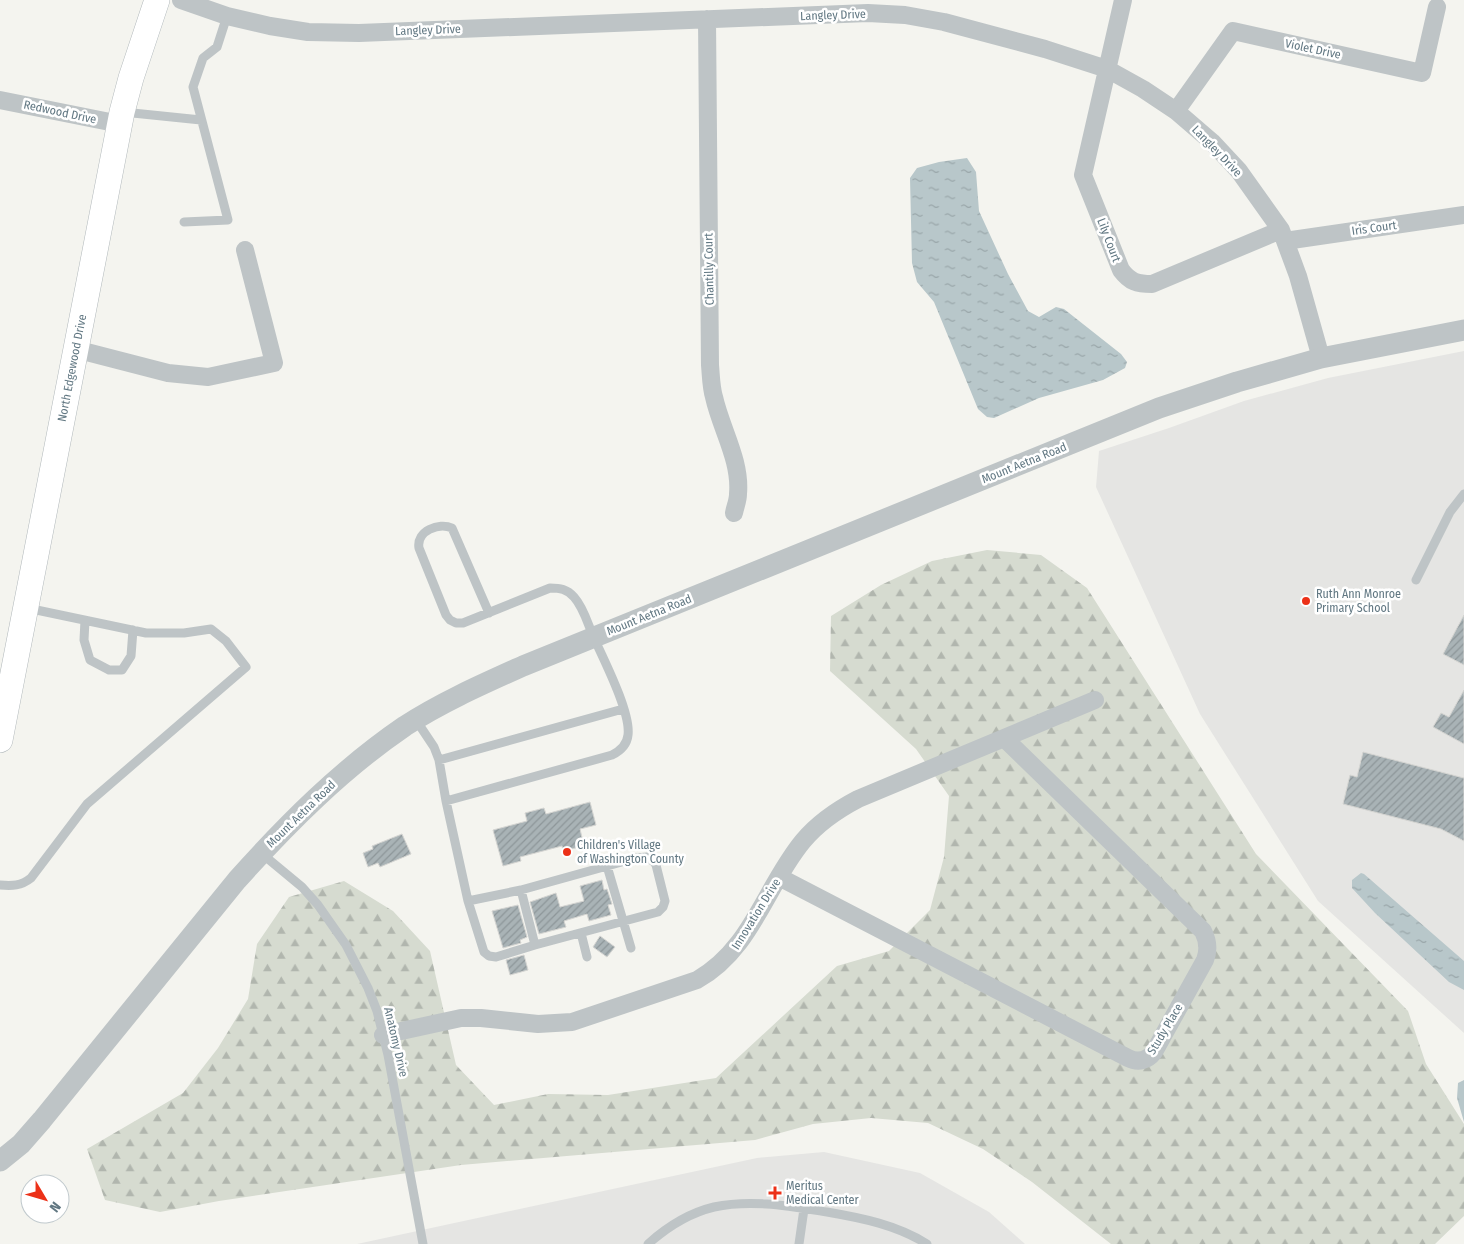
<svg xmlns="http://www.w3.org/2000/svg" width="1464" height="1244" viewBox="0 0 1464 1244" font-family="'Fira Sans Condensed',sans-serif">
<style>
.built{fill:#e5e5e3}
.forest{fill:url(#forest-firs)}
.water{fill:url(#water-ripples)}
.building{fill:url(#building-hatch);stroke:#d5d5d2}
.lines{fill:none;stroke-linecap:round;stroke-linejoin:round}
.secondary-casing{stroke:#b1b8bb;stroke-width:26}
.service{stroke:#bec4c6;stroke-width:9}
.minor{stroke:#bec4c6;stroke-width:18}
.tertiary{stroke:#bec4c6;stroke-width:21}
.secondary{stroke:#fff;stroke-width:25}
.poi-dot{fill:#ec3118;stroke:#fff;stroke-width:2}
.labels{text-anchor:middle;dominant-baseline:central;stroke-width:5;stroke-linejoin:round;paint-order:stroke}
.street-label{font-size:12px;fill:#617782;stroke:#fff}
.poi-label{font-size:12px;fill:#617782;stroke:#fff;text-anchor:start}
</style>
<defs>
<pattern id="forest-firs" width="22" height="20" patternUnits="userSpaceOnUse" patternTransform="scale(1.25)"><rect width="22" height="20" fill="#d6dbd0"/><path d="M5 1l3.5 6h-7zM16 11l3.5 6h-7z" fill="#b1b6ae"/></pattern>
<pattern id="water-ripples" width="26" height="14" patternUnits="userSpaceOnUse" patternTransform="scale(1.25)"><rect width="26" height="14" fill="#b8c7ca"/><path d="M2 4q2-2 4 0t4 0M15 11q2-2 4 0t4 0" fill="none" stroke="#99a6a9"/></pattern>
<pattern id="building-hatch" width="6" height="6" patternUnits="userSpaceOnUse" patternTransform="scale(1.25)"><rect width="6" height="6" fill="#a9b3b6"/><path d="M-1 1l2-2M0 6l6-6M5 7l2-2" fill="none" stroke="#8d9699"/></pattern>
</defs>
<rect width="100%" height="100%" fill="#f4f4ef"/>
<!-- built -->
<path class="built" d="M1464 351V1033L1318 901 1200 714 1096 487 1099 451 1169 428 1244 401 1328 378Z
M824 1152 920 1173 989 1212 1025 1244H357L757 1158Z"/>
<!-- forest -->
<path class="forest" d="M987 550 1041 555 1087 588 1256 854 1408 1011 1426 1064 1464 1124V1216L1435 1244H1111L1032 1182 983 1149 928 1123 871 1118 813 1124 755 1140 461 1165 219 1201 160 1212 105 1200 87 1149 183 1093 218 1048 248 999 257 944 289 897 344 881 393 911 430 951 456 1065 494 1105 548 1094 608 1095 716 1078 837 966 889 951 930 910 944 857 949 796 916 749 830 671 831 616 881 585 932 561Z"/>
<!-- water -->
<path class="water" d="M967 158 976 172 979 211 1008 274 1028 311 1039 317 1056 307 1064 309 1121 354 1127 362 1125 368 1103 380 1039 398 994 418 987 417 978 409 934 302 917 282 912 263 910 178 917 168 939 162Z
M1361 873 1364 874 1464 961V990L1449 982 1375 913 1352 888V880Z
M1464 1080V1122L1457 1098 1458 1083Z"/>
<!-- building -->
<path class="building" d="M1464 615V665L1443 654Z
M1464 690V744L1433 727 1441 713 1449 717Z
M1363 752 1464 778V841L1441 829 1343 804 1350 775 1357 777Z
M590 802 596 825 580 829 584 846 563 851 562 846 520 857 521 861 503 866 493 830 527 821 525 813 544 808 546 814Z
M402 834 411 854 380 867 378 863 368 867 363 853 373 849 372 846Z
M602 880 604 890 607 889 612 904 608 905 611 915 589 921 587 914 564 921 566 927 539 934 530 902 556 893 560 907 584 901 580 886Z
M518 905 527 937 520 940 521 943 503 948 492 911Z
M600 936 615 947 607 957 593 947Z
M524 955 528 970 510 975 506 960Z"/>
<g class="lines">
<!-- secondary casing -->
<g class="secondary-casing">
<path id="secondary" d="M0 740 122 112 131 78 157 0"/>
</g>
<!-- service -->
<path class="service" d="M123 112 201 120
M184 222 228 220 193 87 203 58 217 47 227 16
M1416 580 1450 512 1464 494
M85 620 84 640 90 660 109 670H122L131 656 133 630
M416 720 434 747 439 760 446 801 468 901
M439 760 623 709
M446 801 612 755C620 751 627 745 628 735 631 713 604 660 594 638 588 625 584 608 574 597 567 589 560 588 550 588L463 623H456L450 620 446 615 419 548C416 531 439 522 452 528L489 613
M261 853 302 887 318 905 346 945 368 988 377 1011 388 1055 423 1244
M647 857 654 862 656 865 665 901 663 907 658 912 535 945 496 957 489 956 484 952 468 901 521 890 636 858Z
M607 866 631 948
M0 885C12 886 21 886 31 878L87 804 246 667 226 641 211 629 184 633H146L27 608
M521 890 535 945
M581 933 587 957
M648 1244C667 1227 689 1213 714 1207 751 1199 789 1206 827 1212 862 1218 897 1225 927 1244
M799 1244 804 1209"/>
<!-- minor -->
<path class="minor" d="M181 0 227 16 270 26 308 32 359 33 868 13 905 15 944 22 1045 49 1107 69 1143 89 1176 111 1212 142 1239 171 1281 230 1298 276 1321 358
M1123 0 1083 175 1121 270C1130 282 1137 284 1152 284L1281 230
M707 19 710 365C711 376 711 387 714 397 721 429 741 460 738 494 738 501 735 507 734 513
M0 100 120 124
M1176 111 1233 31 1422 73 1437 7
M1285 241 1464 215
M75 349 168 373 208 377 274 363 245 250
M779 877 1128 1058C1138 1063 1147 1061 1154 1052L1205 960C1209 950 1208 941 1203 931L1004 738
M383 1035 461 1018H481L538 1024 572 1022 697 980C752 949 765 887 803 841 818 823 837 810 858 799L1095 700"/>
<!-- tertiary -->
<path class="tertiary" d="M0 1161 21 1144 42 1120 237 880C288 823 342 769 405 726 442 702 483 684 523 666L1159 408 1237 382 1321 358 1464 330"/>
<!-- secondary -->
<use href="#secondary" class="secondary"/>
</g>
<!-- markers -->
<g class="poi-dot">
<circle cx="1306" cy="601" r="5"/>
<circle cx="567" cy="852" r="5"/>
<path d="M772.5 1185.5h5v5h5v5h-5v5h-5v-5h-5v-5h5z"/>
</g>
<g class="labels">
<!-- street labels -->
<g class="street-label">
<text transform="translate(833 15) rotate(-2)">Langley Drive</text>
<text transform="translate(428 30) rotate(-2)">Langley Drive</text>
<text transform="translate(1313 49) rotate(12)">Violet Drive</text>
<text transform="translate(60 112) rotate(12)">Redwood Drive</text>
<text transform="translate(1217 151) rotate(46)">Langley Drive</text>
<text transform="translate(1374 228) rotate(-8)">Iris Court</text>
<text transform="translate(1109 240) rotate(69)">Lily Court</text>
<text transform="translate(709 269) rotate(-91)">Chantilly Court</text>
<text transform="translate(72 368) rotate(-79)">North Edgewood Drive</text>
<text transform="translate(1024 463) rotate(-22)">Mount Aetna Road</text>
<text transform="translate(649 615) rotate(-22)">Mount Aetna Road</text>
<text transform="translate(301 814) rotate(-44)">Mount Aetna Road</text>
<text transform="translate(756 914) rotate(-58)">Innovation Drive</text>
<text transform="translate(1165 1029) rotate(-59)">Study Place</text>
<text transform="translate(396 1042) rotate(77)">Anatomy Drive</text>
</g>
<!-- poi labels -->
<g class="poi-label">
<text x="1316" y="594">Ruth Ann Monroe<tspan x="1316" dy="14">Primary School</tspan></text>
<text x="577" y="845">Children's Village<tspan x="577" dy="14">of Washington County</tspan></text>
<text x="786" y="1186">Meritus<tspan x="786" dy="14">Medical Center</tspan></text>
</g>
</g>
<!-- north arrow -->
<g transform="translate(45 1199) rotate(128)"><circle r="24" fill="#ffffff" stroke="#c0c9cd"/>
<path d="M0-4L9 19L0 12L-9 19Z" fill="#ec3118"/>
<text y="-8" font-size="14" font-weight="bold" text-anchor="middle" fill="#617782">N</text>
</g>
</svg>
